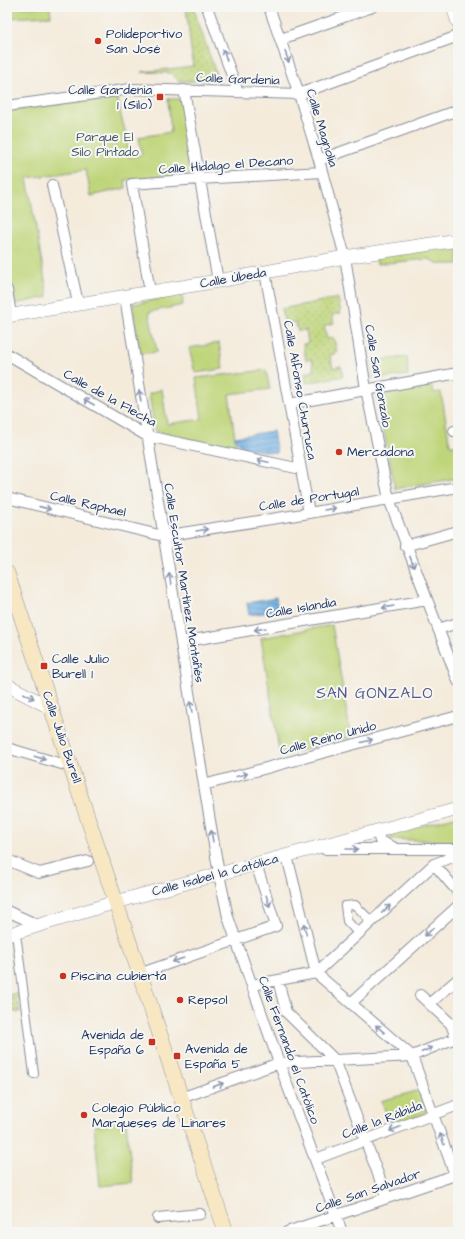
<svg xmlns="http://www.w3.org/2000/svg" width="465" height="1239" viewBox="0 0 465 1239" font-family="'Architects Daughter',sans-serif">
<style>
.green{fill:#bfd579;stroke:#6d826c}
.garden{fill:url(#garden-dots);stroke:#6d826c}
.water{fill:url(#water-rules);stroke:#446fa0}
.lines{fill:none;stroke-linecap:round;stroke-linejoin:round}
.pedestrian-casing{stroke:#888d9c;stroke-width:10}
.minor-casing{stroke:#888d9c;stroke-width:12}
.tertiary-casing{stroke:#888d9c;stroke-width:14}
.secondary-casing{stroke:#888d9c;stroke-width:16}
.pedestrian{stroke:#fff;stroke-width:8}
.minor{stroke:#fff;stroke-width:10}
.tertiary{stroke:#fff;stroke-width:13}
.secondary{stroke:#f8e7c3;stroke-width:15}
.oneway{stroke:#8d97ae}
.poi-dot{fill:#c8321e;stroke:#f6f6f2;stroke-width:1.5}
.labels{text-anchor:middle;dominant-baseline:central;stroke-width:4;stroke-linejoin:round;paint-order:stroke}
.poi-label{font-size:13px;fill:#1b2f5e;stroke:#f6f6f2;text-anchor:start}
.street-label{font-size:13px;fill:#1b2f5e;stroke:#f6f6f2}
.park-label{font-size:13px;fill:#445865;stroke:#f6f6f2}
.quarter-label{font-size:15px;letter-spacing:1px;fill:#53598a;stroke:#f6f6f2}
</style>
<defs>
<pattern id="garden-dots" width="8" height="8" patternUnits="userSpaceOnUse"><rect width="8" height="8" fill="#bfd579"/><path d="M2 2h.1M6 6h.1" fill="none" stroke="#a4b76b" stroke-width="1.8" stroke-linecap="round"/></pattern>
<pattern id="water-rules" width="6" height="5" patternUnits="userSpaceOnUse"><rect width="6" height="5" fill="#6eafe2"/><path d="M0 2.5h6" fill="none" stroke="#5a8fba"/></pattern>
</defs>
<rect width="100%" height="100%" fill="#f6f6f2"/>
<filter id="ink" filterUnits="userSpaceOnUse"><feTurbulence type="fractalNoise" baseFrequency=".025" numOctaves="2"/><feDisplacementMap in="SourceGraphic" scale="8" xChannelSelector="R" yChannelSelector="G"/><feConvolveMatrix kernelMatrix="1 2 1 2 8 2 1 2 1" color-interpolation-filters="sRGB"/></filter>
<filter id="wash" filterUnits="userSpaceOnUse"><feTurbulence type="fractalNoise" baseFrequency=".012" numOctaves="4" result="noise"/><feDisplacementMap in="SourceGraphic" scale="16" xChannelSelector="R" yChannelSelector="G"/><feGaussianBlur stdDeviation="0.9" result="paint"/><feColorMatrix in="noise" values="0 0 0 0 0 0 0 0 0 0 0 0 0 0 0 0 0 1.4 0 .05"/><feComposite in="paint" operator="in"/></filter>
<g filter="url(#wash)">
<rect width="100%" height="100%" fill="#f4ebdb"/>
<!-- green -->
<path class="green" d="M7 7H50L51 16 7 18Z
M118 99 121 116 126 134 129 157 142 155 139 137 171 132 168 99H181L194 174 125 180 126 188 91 196 86 170 27 178 48 297 15 304 7 247V111L75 102Z
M458 244V264H439L428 259 377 264 376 257Z
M182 294 183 305 149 312 157 352 140 354 132 300 135 304Z
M219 343 223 369 195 373 189 348Z
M407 357 408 375 373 379 370 361Z
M266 370 270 389 229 394 236 446 206 443 155 431 149 394 162 389 167 424 202 419 196 378Z
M432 386 434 393 441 392 450 445H458V478L395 489 377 395Z
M332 625 351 737 280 756 261 638Z
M458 816V842L391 839 390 834Z
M420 1090 427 1112 392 1126 381 1101Z
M126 1122 133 1183 100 1186 94 1126Z"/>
<!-- garden -->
<path class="garden" d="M186 7H193L219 82 179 81 171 73 142 72 193 66Z
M338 298 341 313 332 315 334 323 324 326 327 339 334 338 337 353 330 355 333 368 341 366 343 376 306 383 305 373 314 371 312 359 306 360 303 344 308 343 306 330 298 331 295 322 285 324 281 309Z
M18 993 19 1000 7 1001V995Z
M19 1003 20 1012 16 1013V1011L7 1012V1004Z"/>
<!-- water -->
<path class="water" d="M273 431 277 453 242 448 234 437Z
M276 598 278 611 249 615 247 603Z"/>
</g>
<g filter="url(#ink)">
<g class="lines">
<!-- pedestrian casing -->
<g class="pedestrian-casing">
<path id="pedestrian" d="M359 934 347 921 345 906 355 905 372 922
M17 941 34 1074"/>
</g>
<!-- minor casing -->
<g class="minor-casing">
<path id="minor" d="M207 7 238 92
M269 7 299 94 319 160 345 257 366 389 389 499 458 681
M281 39 372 7
M184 90 218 281
M7 106 131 89 299 94 458 36
M319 160 458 110
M52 185 78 303
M265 272 309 513
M7 290 11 315
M150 292 132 184 199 179 322 172
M125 297 204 785 219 874 228 917 279 1063 342 1232
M7 354 147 436 301 469
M289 404 458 373
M454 431 458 430
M7 498 163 536 309 513 458 487
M405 546 458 531
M438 629 458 623
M181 642 427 600
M7 748 72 767
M204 785 458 716
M377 831 380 841 393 847
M324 849H458
M287 856 316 973 412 1056 455 1175
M7 860 39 873 88 861
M434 864 458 892
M7 911 38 925
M139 974 276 926 256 864
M278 980 286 1012 335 1060 387 1198
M252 985 316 973 434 864 458 855
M420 995 451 1024 456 1038
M351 1003 458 906
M429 1004 458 979
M181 1098 279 1063 412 1056 458 1037
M316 1159 458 1105
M158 1218 200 1214
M287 1232 458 1174"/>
</g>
<!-- tertiary casing -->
<g class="tertiary-casing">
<path id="tertiary" d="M453 7 458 22
M7 316 218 281 345 257 458 240
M7 685 51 708
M7 935 116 902 458 809"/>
</g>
<!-- secondary casing -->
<g class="secondary-casing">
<path id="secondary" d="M7 573C79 793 152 1013 226 1232"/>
</g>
<!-- pedestrian -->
<use href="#pedestrian" class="pedestrian"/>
<!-- minor -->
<use href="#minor" class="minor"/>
<!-- tertiary -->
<use href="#tertiary" class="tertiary"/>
<!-- secondary -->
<use href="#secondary" class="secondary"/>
</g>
<!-- one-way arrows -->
<defs><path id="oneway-shaft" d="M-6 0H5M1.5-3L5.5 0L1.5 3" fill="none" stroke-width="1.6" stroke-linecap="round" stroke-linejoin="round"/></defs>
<g class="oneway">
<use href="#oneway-shaft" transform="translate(225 55) rotate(-110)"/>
<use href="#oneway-shaft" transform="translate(287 57) rotate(71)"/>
<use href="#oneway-shaft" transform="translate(140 396) rotate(-99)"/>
<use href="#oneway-shaft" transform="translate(89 402) rotate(-150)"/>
<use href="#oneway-shaft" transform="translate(263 461) rotate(-168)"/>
<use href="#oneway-shaft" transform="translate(45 508) rotate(13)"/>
<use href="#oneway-shaft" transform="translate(330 509) rotate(-10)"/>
<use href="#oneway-shaft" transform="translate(202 530) rotate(-9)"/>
<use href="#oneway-shaft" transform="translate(412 562) rotate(69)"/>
<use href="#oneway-shaft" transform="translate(170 579) rotate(-99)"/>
<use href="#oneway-shaft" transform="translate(388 607) rotate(170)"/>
<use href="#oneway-shaft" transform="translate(260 629) rotate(170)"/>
<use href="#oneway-shaft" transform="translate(29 696) rotate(28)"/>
<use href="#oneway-shaft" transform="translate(191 707) rotate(-99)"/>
<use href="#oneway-shaft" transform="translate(367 741) rotate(-15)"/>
<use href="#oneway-shaft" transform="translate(40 758) rotate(16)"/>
<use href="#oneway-shaft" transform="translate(242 775) rotate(-15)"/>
<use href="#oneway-shaft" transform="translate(212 836) rotate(-99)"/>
<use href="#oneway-shaft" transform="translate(352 849)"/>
<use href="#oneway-shaft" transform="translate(268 901) rotate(72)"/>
<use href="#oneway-shaft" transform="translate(386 909) rotate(-43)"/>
<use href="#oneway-shaft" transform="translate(305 929) rotate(-104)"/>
<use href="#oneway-shaft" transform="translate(429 932) rotate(138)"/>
<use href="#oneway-shaft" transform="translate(178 960) rotate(161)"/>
<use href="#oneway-shaft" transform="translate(380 1029) rotate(-139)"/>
<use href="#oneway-shaft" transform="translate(427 1050) rotate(-23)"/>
<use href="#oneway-shaft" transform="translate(218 1085) rotate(-19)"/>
<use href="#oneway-shaft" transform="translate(395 1129) rotate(159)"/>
<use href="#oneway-shaft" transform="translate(442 1139) rotate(-110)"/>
</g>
</g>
<!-- markers -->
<g class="poi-dot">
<circle cx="98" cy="41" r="4"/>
<rect x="156" y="93" width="8" height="8" rx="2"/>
<circle cx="339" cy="452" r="4"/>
<rect x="40" y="662" width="8" height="8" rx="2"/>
<circle cx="63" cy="976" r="4"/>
<circle cx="180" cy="1000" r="4"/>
<rect x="148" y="1038" width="8" height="8" rx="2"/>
<rect x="173" y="1052" width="8" height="8" rx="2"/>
<circle cx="84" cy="1115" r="4"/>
</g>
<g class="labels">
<!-- poi labels -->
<g class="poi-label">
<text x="106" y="34">Polideportivo<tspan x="106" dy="15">San José</tspan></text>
<text x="152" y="90" text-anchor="end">Calle Gardenia<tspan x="152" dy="15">1 (Silo)</tspan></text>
<text x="347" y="452">Mercadona</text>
<text x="52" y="659">Calle Julio<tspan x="52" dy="15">Burell 1</tspan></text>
<text x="71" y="976">Piscina cubierta</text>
<text x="188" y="1000">Repsol</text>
<text x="144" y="1035" text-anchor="end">Avenida de<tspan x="144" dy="15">España 6</tspan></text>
<text x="185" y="1049">Avenida de<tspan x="185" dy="15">España 5</tspan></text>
<text x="92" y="1108">Colegio Público<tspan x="92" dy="15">Marqueses de Linares</tspan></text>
</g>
<!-- street labels -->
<g class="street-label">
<text transform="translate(238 79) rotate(2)">Calle Gardenia</text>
<text transform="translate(322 128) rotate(73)">Calle Magnolia</text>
<text transform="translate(226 165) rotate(-4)">Calle Hidalgo el Decano</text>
<text transform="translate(233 278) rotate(-10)">Calle Úbeda</text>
<text transform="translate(378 376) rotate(80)">Calle San Gonzalo</text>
<text transform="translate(300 390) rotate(80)">Calle Alfonso Churruca</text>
<text transform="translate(110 398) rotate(29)">Calle de la Flecha</text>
<text transform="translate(309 499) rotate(-9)">Calle de Portugal</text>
<text transform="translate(88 504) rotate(13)">Calle Raphael</text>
<text transform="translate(184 583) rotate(81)">Calle Escultor Martínez Montañés</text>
<text transform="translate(301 608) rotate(-10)">Calle Islandia</text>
<text transform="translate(62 737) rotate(71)">Calle Julio Burell</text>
<text transform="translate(328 738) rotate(-15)">Calle Reino Unido</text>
<text transform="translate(215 875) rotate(-15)">Calle Isabel la Católica</text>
<text transform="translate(289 1050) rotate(70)">Calle Fernando el Católico</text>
<text transform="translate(382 1120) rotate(-21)">Calle la Rábida</text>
<text transform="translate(368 1191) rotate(-19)">Calle San Salvador</text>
</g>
<!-- park labels -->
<g class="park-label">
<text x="105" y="137">Parque El<tspan x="105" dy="15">Silo Pintado</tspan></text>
</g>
<!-- quarter labels -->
<g class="quarter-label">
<text x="375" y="693">SAN GONZALO</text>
</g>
</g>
<!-- margin -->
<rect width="465" height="1239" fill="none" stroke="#f6f6f2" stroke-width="24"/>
</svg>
